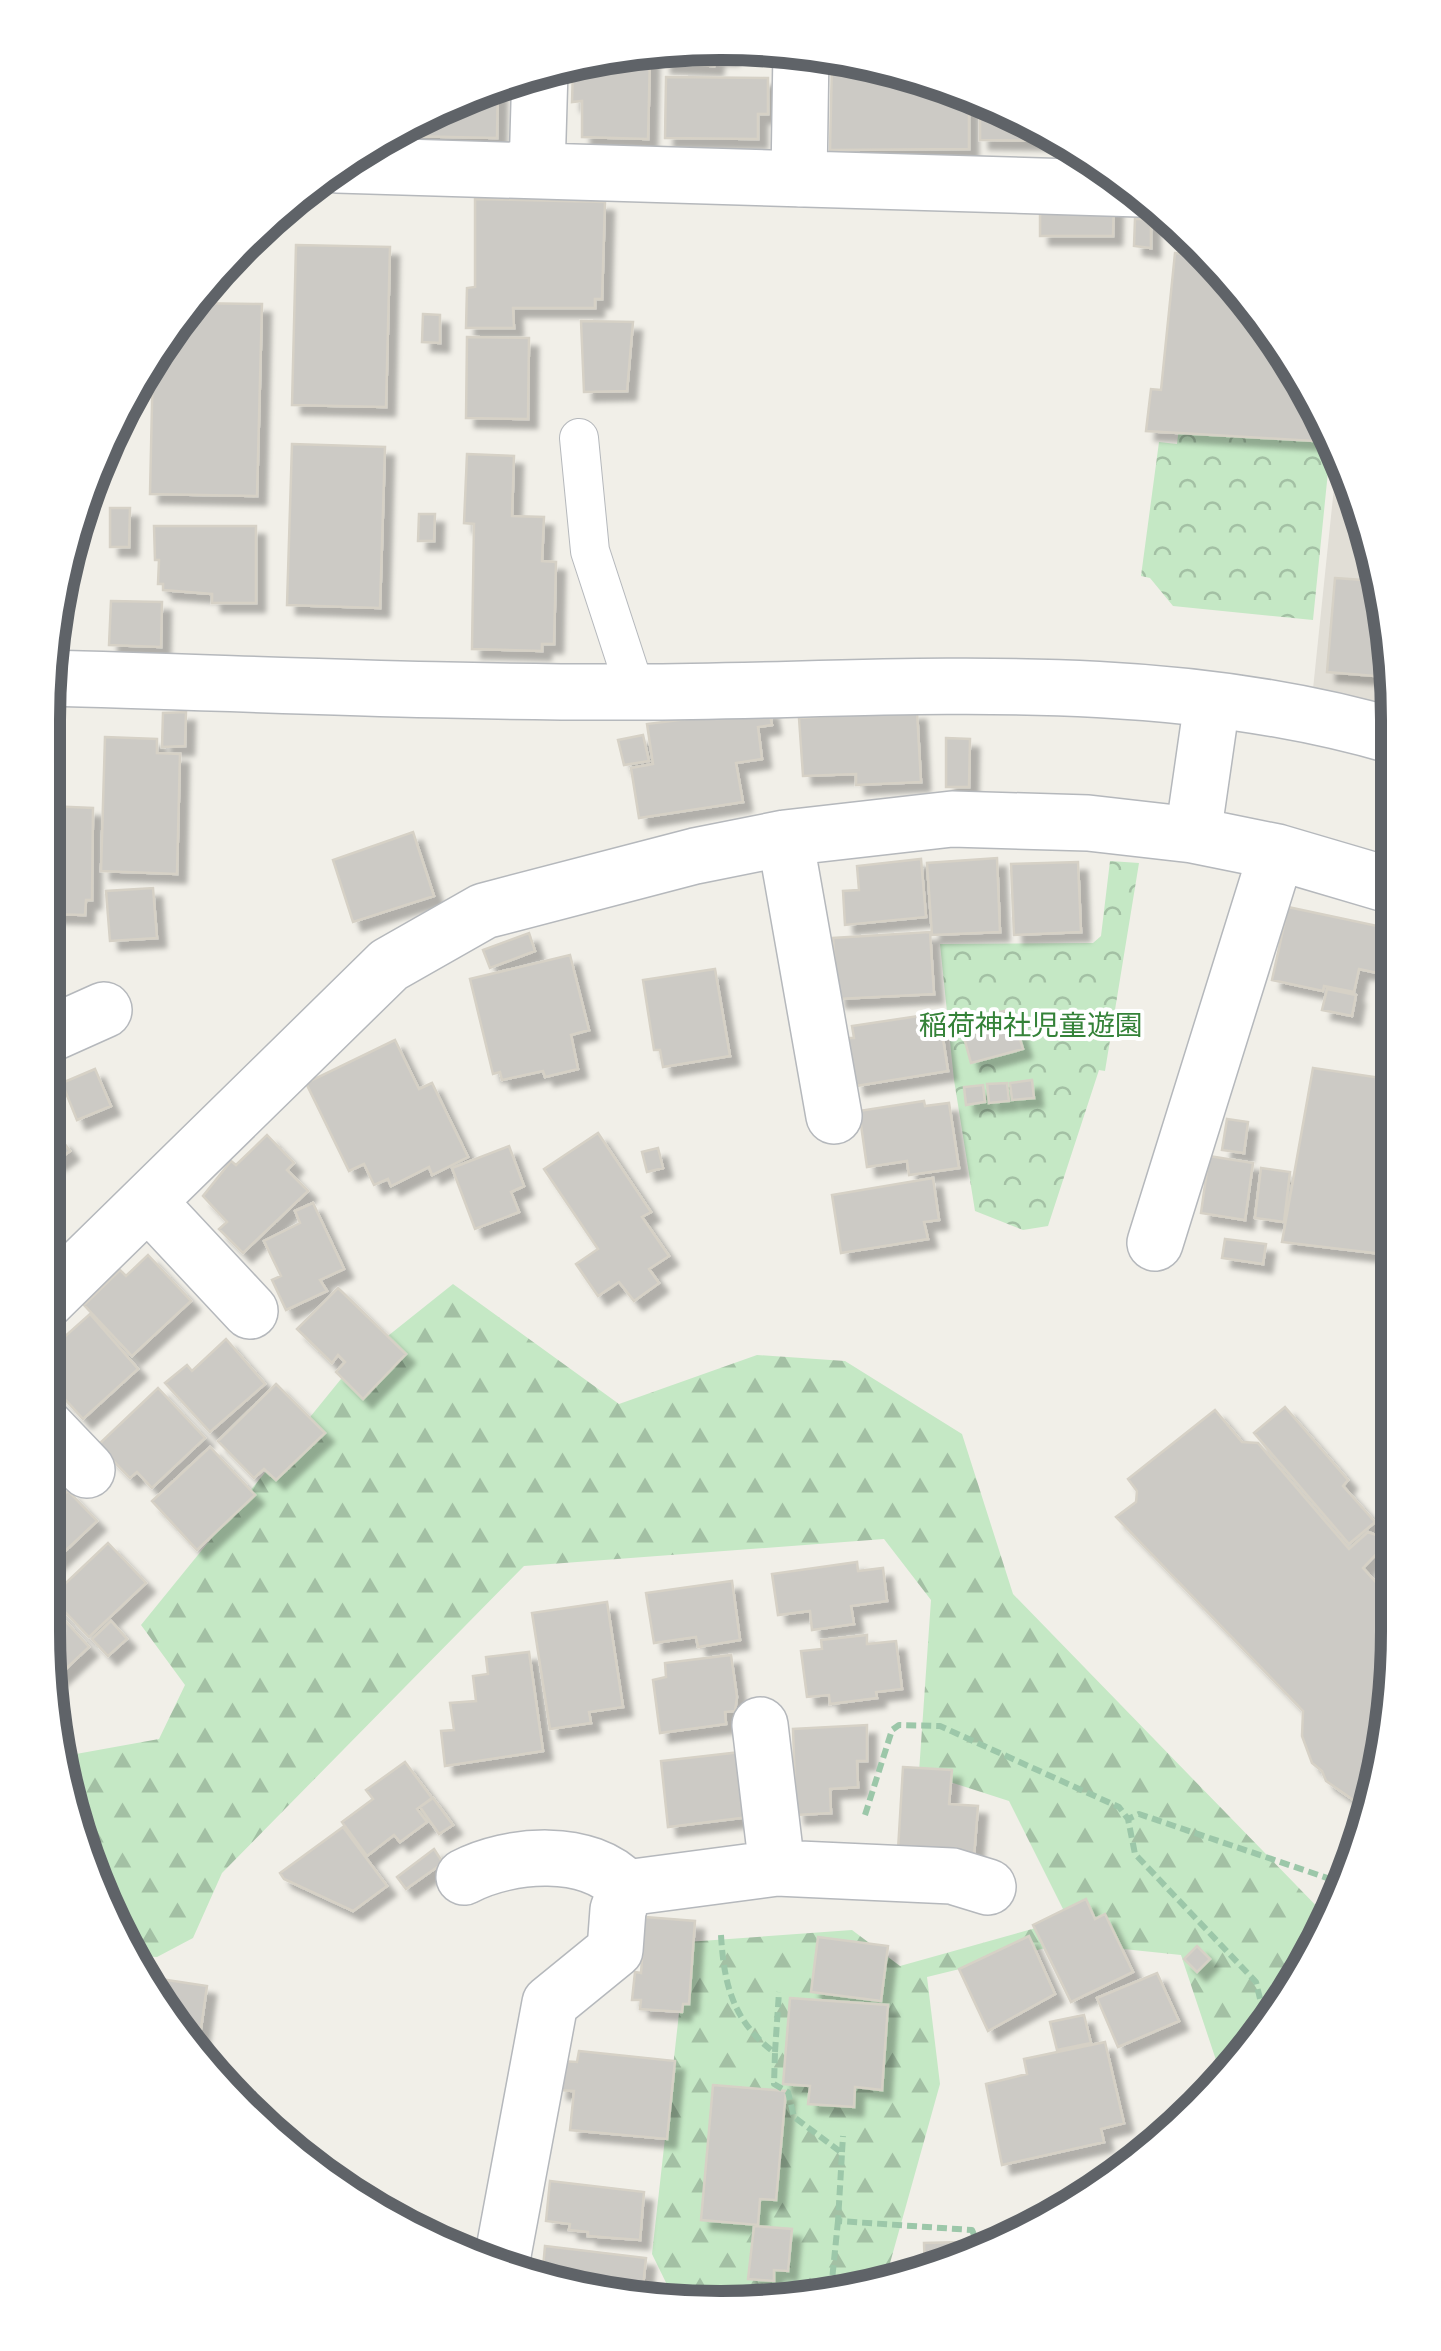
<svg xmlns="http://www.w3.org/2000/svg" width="1441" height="2351" viewBox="0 0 1441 2351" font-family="Rubik,'Noto Sans JP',sans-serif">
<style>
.education{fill:#e1ded6}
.forest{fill:url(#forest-firs)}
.park{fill:url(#park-crowns)}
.building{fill:#cccac5;stroke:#d6d1c6;stroke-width:2.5;filter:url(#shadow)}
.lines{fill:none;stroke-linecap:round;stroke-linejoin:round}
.lane-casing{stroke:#b5b8bc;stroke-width:40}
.street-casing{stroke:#b5b8bc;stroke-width:58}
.path{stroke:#9cc7a9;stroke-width:6;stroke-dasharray:10 5;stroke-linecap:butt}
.lane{stroke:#fff;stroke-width:38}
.street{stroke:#fff;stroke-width:55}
.labels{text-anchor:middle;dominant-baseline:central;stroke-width:8;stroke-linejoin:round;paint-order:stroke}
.park-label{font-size:28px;fill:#348238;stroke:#fff}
.rim{fill:none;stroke:#5f6368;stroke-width:12}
</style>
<defs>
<pattern id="forest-firs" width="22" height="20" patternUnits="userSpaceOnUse" patternTransform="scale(2.5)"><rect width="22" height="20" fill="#c5e8c5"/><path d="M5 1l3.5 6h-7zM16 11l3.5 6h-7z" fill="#a3c0a4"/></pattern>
<pattern id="park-crowns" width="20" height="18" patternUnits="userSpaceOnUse" patternTransform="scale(2.5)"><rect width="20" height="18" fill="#c5e8c5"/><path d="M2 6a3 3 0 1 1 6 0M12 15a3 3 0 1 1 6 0" fill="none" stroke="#a3c0a4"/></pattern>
<filter id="shadow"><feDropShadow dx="9" dy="9" stdDeviation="2.5" flood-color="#0004"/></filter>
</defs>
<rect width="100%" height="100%" fill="#f1efe8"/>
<!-- education -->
<path class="education" d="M1338 449 1363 503 1397 676V708L1313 689Z"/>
<!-- forest -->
<path class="forest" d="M453 1284 619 1404 757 1355 845 1361 962 1434 1013 1594 1330 1920 1259 2043 1222 2078 1181 1955 1066 1943 927 1977 940 2084 885 2281 720 2308 675 2301 652 2254 687 1942 852 1930 900 1966 1068 1919 1009 1801 919 1772 931 1600 884 1539 524 1566 222 1873 193 1938 157 1957 136 1956 78 1848 62 1749 76 1754 159 1739 185 1685 141 1625 354 1363Z"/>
<!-- park -->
<path class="park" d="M1179 428 1331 442 1313 620 1173 606 1150 578 1141 576 1159 442 1177 444Z
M1110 861 1139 863 1105 1071 1099 1070 1048 1226 1023 1230 975 1211 954 1080 940 944 1093 943 1101 936Z"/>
<!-- building -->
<path class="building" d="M730 45V56H715L714 66 662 64 663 47Z
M615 55H650L648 139 582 137V101L572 102 573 69 615 70Z
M847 58 889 64V69H905L969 93V149L830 150 832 61 847 62Z
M666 77 768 78V114H758V139L665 138Z
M498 82 497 138 405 136V123Z
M980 97 1020 112 1067 141 980 140Z
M1040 197 1114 199 1113 236H1040Z
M475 199 605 202 602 299H595V308H513L514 328H466L467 288 475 287Z
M1135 219H1151V248L1134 246Z
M296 245 390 247 386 407 292 405Z
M1175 253 1213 257 1230 273 1308 382 1317 403 1314 441 1146 431 1151 389 1161 390Z
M187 303 262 304 257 496 150 494 153 359Z
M423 314 440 315V343L422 342Z
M581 321 633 322 627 391 584 392Z
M467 337 529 338 528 419 466 418Z
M292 444 385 447 380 608 287 605Z
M467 454 514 456 512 516 544 517 542 561 556 562 554 644H542V651L472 649 474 524 464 523Z
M1361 499 1363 503 1371 546 1356 545Z
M110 508H130L129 547H110Z
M419 514H435L434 541H418Z
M154 526H256V603H212V594L163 590V584H158L159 560H155Z
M1335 578 1378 581 1393 656 1387 677 1327 672Z
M111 601 162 602 161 647 109 645Z
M769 709 772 725 758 727 762 759 736 763 743 802 639 818 631 768 653 764 647 724Z
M917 711 921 782 856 785V774L803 776 799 718Z
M186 712 185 746 162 747 163 713Z
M643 735 649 761 624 765 618 740Z
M105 737 157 739V753L180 754 177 874 101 871Z
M946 738 970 739 969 787H946Z
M47 806 93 808 92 900H86L85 915 47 914Z
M413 832 434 896 353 922 333 860Z
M997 858 1000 932 932 935 927 863Z
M921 859 926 917 845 925 843 891 859 890 857 866Z
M1078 862 1081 932 1014 935 1011 864Z
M153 888 157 938 110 941 106 891Z
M1288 907 1396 930V977L1359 969 1354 992 1324 986 1323 991 1272 980Z
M930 932 934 994 837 999 833 938Z
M529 933 535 951 490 968 483 950Z
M570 955 589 1030 571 1035 578 1069 545 1077 543 1071 502 1080 500 1072 493 1074 470 979Z
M715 969 730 1056 663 1067 660 1050H654L643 980Z
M1327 989 1356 995 1352 1016 1322 1010Z
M1011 1009 1023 1049 971 1063 960 1023Z
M939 1013 948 1071 856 1086 848 1038H854L852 1026Z
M395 1040 419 1089 432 1083 468 1157 432 1175 429 1167 391 1186 388 1179 374 1185 364 1164 349 1171 306 1083Z
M1313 1068 1395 1080 1391 1255 1282 1242Z
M95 1069 111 1106 77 1120 62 1083Z
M1032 1080 1034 1098 1012 1100 1010 1083Z
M1007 1083 1009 1101 989 1103 987 1084Z
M983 1085 985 1102 966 1105 964 1087Z
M924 1101 925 1106 949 1103 959 1168 909 1175 907 1161 867 1167 859 1111Z
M1227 1119 1248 1122 1244 1153 1222 1150Z
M598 1133 651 1212 642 1217 669 1256 649 1269 659 1283 634 1301 619 1282 598 1296 576 1264 598 1249 544 1169Z
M267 1135 294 1163 287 1170 308 1191 243 1253 219 1229 227 1222 203 1196 231 1161 236 1165Z
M61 1139 70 1151 55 1162 46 1150Z
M509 1146 524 1186 511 1192 519 1212 475 1229 452 1168Z
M658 1148 663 1168 647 1172 642 1152Z
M1209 1156 1253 1163 1245 1220 1201 1213Z
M1261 1168 1290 1172 1284 1222 1255 1218Z
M933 1178 939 1220 924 1222 928 1239 841 1253 832 1195Z
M313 1203 344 1269 320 1280 327 1291 286 1310 272 1280 281 1276 264 1241 300 1223 295 1211Z
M1225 1239 1266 1244 1263 1264 1222 1258Z
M148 1255 191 1301 132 1356 84 1305 120 1270 126 1276Z
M338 1288 406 1354 363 1399 336 1372 345 1362 338 1355 332 1363 297 1329Z
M90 1314 138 1369 83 1419 44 1376V1343L54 1332 61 1340Z
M226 1339 265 1384 210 1432 165 1383 187 1365 192 1371Z
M276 1384 325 1433 276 1480 264 1469 254 1478 218 1441Z
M158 1388 205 1438 152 1488 137 1472 130 1478 98 1445Z
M1285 1407 1348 1480 1343 1486 1375 1522 1349 1544 1254 1433Z
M1215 1410 1242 1442 1258 1443 1349 1549 1368 1532 1384 1538 1385 1545 1363 1568 1393 1601V1718L1368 1810 1326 1781 1322 1771 1312 1763 1302 1736 1303 1711 1116 1517 1136 1502 1137 1491 1128 1479Z
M210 1447 255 1495 197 1550 152 1501Z
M53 1486 62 1496 68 1491 97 1521 43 1572V1495Z
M108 1543 146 1583 89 1637 51 1597Z
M857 1562 858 1571 883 1568 887 1601 851 1606 854 1624 812 1630 810 1611 778 1615 772 1574Z
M732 1581 740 1640 698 1647 696 1637 654 1643 646 1593Z
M46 1600 89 1647 54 1680 42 1630Z
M607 1602 623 1707 589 1712 591 1723 550 1729 532 1613Z
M111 1621 127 1639 108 1656 92 1639Z
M867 1635V1644L896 1641 902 1689 876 1692 877 1698 830 1704 829 1695 807 1697 801 1651 822 1649 821 1640Z
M529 1652 543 1751 445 1766 441 1731 454 1730 450 1703 476 1701 473 1676 488 1674 486 1657Z
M731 1655 737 1697 735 1711 725 1712 726 1724 660 1733 653 1680 666 1677 665 1663Z
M867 1725V1761H857L858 1787 830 1789 831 1813 796 1815 793 1729Z
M741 1752 749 1817 668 1827 661 1761Z
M405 1762 432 1798 417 1809 427 1822 400 1842 394 1835 367 1856 342 1822 373 1799 366 1790Z
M903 1767 952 1770 949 1804 978 1806 974 1856 898 1850Z
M433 1798 453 1825 439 1834 420 1807Z
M343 1827 387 1886 353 1911 284 1879 280 1873Z
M434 1849 443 1863 406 1889 397 1877Z
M1086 1899 1095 1919 1105 1914 1133 1972 1071 2002 1033 1925Z
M645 1917 695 1921 689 2004H683L682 2012 640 2009 641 2000H632L635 1972 641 1973Z
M1029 1936 1055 1994 988 2031 959 1969Z
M818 1937 888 1946 881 2001 811 1992Z
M1197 1946 1210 1959 1197 1972 1184 1959Z
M1157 1973 1179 2021 1118 2047 1097 1998Z
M167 1980 207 1986 197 2057 182 2043 163 2006Z
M790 1998 888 2005 882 2090 855 2087 854 2107 808 2104 810 2086 783 2084Z
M1084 2015 1091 2043 1057 2050 1050 2022Z
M1105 2042 1124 2123 1101 2129 1104 2142 1002 2165 986 2084 1027 2074 1024 2059Z
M579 2051 675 2061 667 2139 570 2130 574 2091 558 2090 561 2061 577 2062Z
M713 2085 786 2091 776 2200 760 2199 758 2225 701 2220Z
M550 2181 644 2192 640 2240 588 2236V2232L569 2230 570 2224 546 2221Z
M754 2226 792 2229 788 2271 774 2270V2281L748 2279Z
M964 2242V2260L925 2275 924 2243Z
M545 2246 646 2258 642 2296 542 2279Z"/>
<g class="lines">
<!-- lane casing -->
<g class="lane-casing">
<path id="lane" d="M579 438 590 551 636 692"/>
</g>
<!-- street casing -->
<g class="street-casing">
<path id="street" d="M337 165 1140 189
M537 171 540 70
M799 179 801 50
M48 678C244 683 441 693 638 692 891 691 1150 664 1397 737
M1193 835 1212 703
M785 838 834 1116
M46 1036 104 1010
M150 1204 250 1311
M1155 1243 1277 852
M44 1303 389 965 484 911 695 856 785 838 952 819 1088 823 1193 835 1277 852 1396 887
M44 1425 87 1470
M777 1868 952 1876 988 1887
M464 1877C510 1853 589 1847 626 1888L618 1910 615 1950 550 2003 500 2271
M626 1888 777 1868 760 1725"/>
</g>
<!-- path -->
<path class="path" d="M865 1815 892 1730 899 1725 940 1726 1119 1807 1128 1819
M721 1935C724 1987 734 2022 775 2053L774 2084 788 2092 794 2117 842 2153 838 2221 972 2230 981 2251
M1267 2028 1256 1982 1135 1854 1128 1819 1139 1814 1348 1885
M775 2052 779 1992
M842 2152 843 2136
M831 2290 838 2221"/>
<!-- lane -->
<use href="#lane" class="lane"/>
<!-- street -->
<use href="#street" class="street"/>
</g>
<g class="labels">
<!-- park labels -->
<g class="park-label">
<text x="1031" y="1025">稲荷神社児童遊園</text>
</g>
</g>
<!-- crop -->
<path d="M0 0H1441V2351H0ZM720 60H721A660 660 0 0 1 1381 720V1631A660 660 0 0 1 721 2291H720A660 660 0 0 1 60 1631V720A660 660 0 0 1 720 60Z" fill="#fff" fill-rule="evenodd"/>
<path class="rim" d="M720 60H721A660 660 0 0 1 1381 720V1631A660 660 0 0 1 721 2291H720A660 660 0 0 1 60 1631V720A660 660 0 0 1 720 60Z"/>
</svg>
